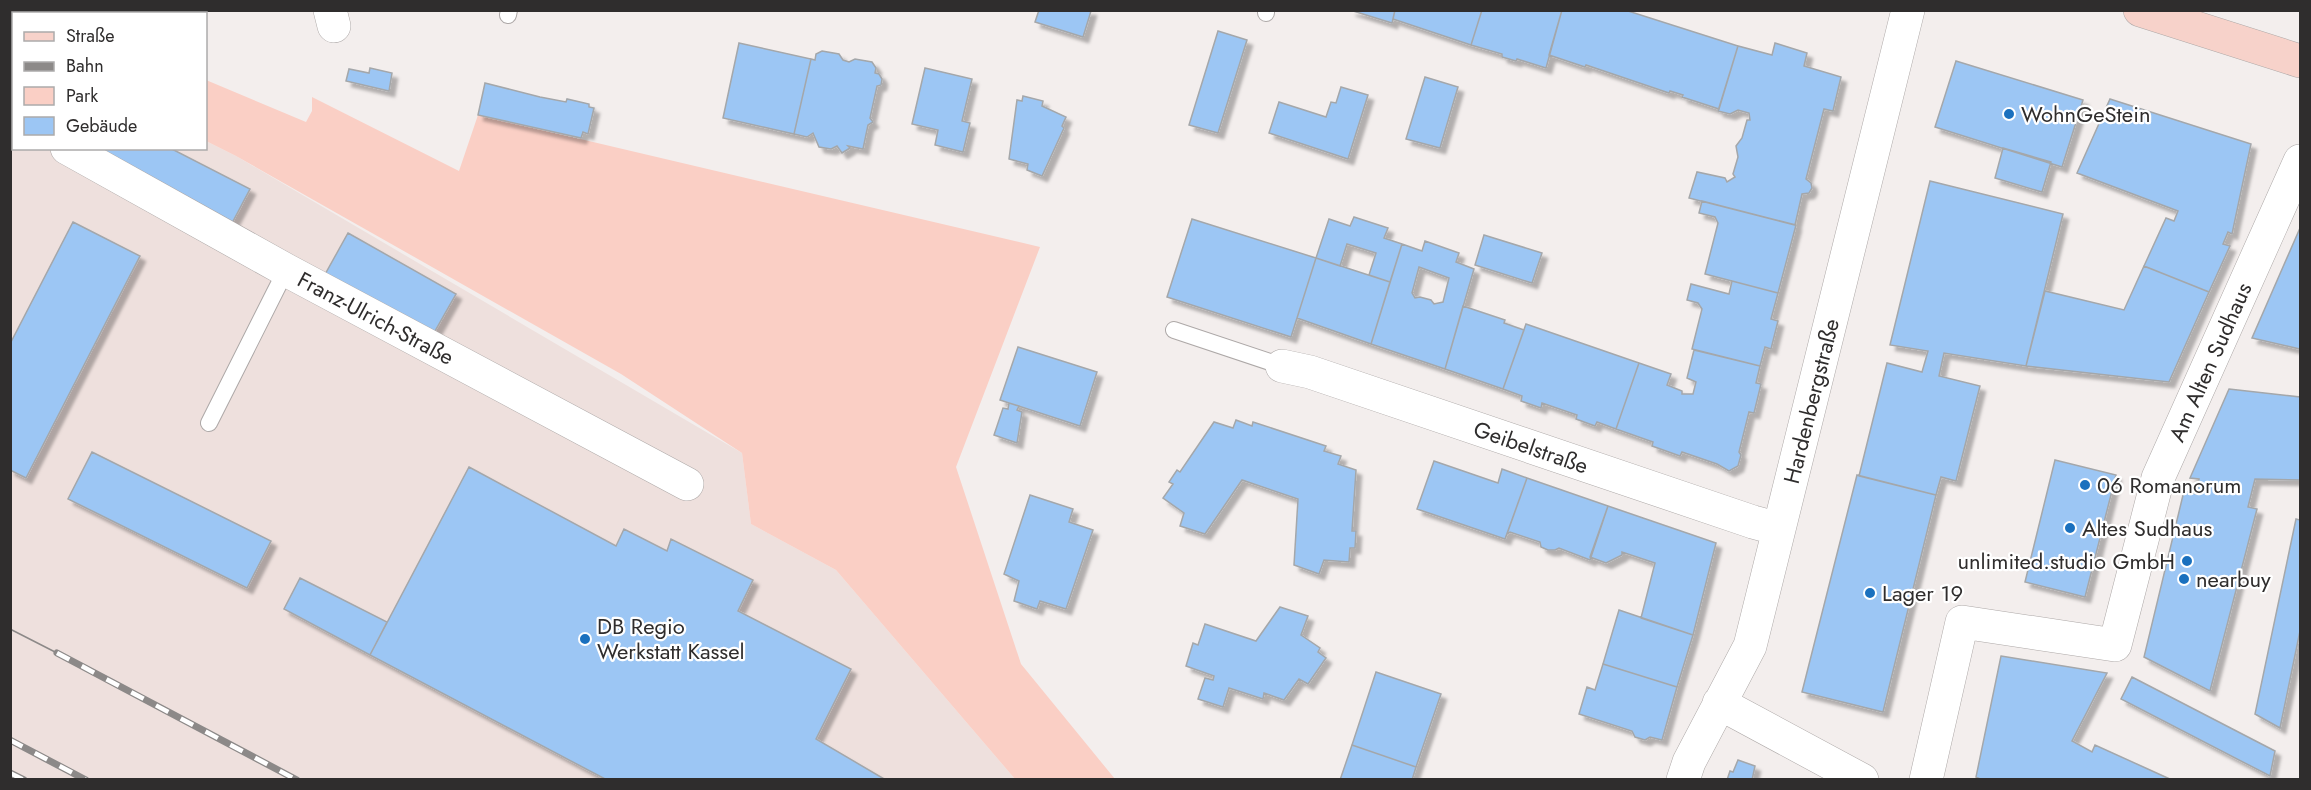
<svg xmlns="http://www.w3.org/2000/svg" width="2311" height="790" viewBox="0 0 2311 790" font-family="Jost,sans-serif">
<style>
.built{fill:#eee0dd}
.green{fill:#facfc5}
.building{fill:#9cc6f4;stroke:#a4a7aa;stroke-width:1.5;fill-rule:evenodd;filter:url(#shadow)}
.lines{fill:none;stroke-linecap:round;stroke-linejoin:round}
.lane-casing{stroke:#ada8a7;stroke-width:18}
.street-casing{stroke:#ada8a7;stroke-width:34}
.secondary-casing{stroke:#ada8a7;stroke-width:34}
.lane{stroke:#fff;stroke-width:16}
.street{stroke:#fff;stroke-width:33}
.secondary{stroke:#f7d2ca;stroke-width:33}
.tram{stroke:#8c8988;stroke-width:1.5}
.rail-casing{stroke:#8c8988;stroke-width:7}
.rail{stroke:#fff;stroke-width:4.5;stroke-dasharray:14;stroke-linecap:butt}
.poi-dot{fill:#1a70be;stroke:#fff;stroke-width:2}
.labels{text-anchor:middle;dominant-baseline:central;stroke-width:4.5;stroke-linejoin:round;paint-order:stroke}
.poi-label{font-size:22px;fill:#2f2d2d;stroke:#fff;text-anchor:start}
.street-label{font-size:22px;fill:#2f2d2d;stroke:#fff}
</style>
<defs>
<filter id="shadow"><feDropShadow dx="5.5" dy="5.5" stdDeviation="1.5" flood-color="#0004"/></filter>
</defs>
<rect width="100%" height="100%" fill="#f3eeed"/>
<!-- built -->
<path class="built" d="M10 48 14 50V148H206V141L236 156 742 453 751 524 836 570 1015 779H11Z"/>
<!-- green -->
<path class="green" d="M206 80 306 122 312 111V97L459 171 478 115 1040 247 956 467 1021 664 1115 779H1015L836 570 751 524 742 453 621 374 236 156 206 141Z"/>
<!-- building -->
<path class="building" d="M1039 10H1091V11L1083 37 1035 22Z
M1350 10H1395L1392 23Z
M1395 10H1482L1471 45 1393 19Z
M1482 10H1562L1546 68 1517 59 1516 61 1502 57V54L1471 45Z
M1562 10H1625L1738 46 1719 109 1682 97 1683 95 1670 91 1669 93 1586 65 1585 67 1549 55Z
M1218 31 1247 40 1218 133 1189 125Z
M739 43 811 59 794 134 723 118Z
M1775 43 1807 53 1804 66 1841 77 1833 111 1824 109 1806 179 1811 183 1812 188 1809 193 1802 194 1795 225 1689 198 1697 172 1725 178 1727 182 1735 177 1733 174 1738 157 1736 146 1742 138 1747 120H1750L1749 113 1738 110 1730 114 1718 111 1738 46 1772 55Z
M822 51 839 54 843 60 849 62 855 59 872 62 876 68 875 73 879 74 882 79 881 85 877 86 870 118 873 122 868 125 863 149 848 146 850 148 842 153 837 146 831 149 819 147 813 133 807 137 794 134 811 59 815 60 816 54Z
M1956 61 2083 100 2062 167 1935 127Z
M370 68 392 73 389 91 346 81 349 69 369 73Z
M925 68 972 79 962 121 970 123 963 152 935 145 938 130 912 124Z
M1425 77 1458 87 1440 148 1406 139Z
M485 83 540 97 566 102 567 99 589 104V107L594 108 588 134 583 132 581 138 478 115Z
M1341 87 1368 95 1348 159 1269 133 1279 102 1326 117 1331 102 1336 103Z
M1023 96 1043 101 1042 106 1066 117 1062 126 1064 128 1042 176 1027 170 1028 164 1009 159 1017 100 1022 101Z
M2110 99 2251 144 2232 234 2228 232 2223 244 2230 246 2209 292 2144 266 2166 218 2174 221 2178 211 2077 173Z
M86 148H170L250 189 231 225Z
M2003 148 2051 162 2042 192 1995 178Z
M1930 181 2063 214 2026 366 1944 353 1939 376 1980 386 1956 481 1941 477 1936 495 1859 476 1887 363 1922 372 1928 351 1890 345Z
M1702 201 1796 225 1778 293 1705 274 1718 223 1715 217 1699 213Z
M1354 217 1388 228 1384 238 1402 244 1390 282 1369 275 1376 253 1347 244 1340 266 1316 258 1329 219 1350 226Z
M1192 219 1316 258 1291 337 1167 297Z
M73 222 140 256 26 478 10 470V344Z
M2300 228V349L2252 338Z
M348 233 456 294 431 338 323 278Z
M1484 235 1542 253 1532 283 1475 265Z
M1425 241 1459 253 1456 262 1474 269 1445 369 1371 344 1402 244 1422 251ZM1419 267 1449 278 1443 302 1434 304 1431 300 1420 297 1415 298 1412 293Z
M1316 258 1390 282 1371 344 1297 318Z
M2144 266 2209 292 2169 382 2026 366 2045 291 2124 310Z
M1732 281 1778 293 1771 319 1778 321 1771 349 1765 347 1760 366 1692 349 1702 309 1698 303 1687 300 1691 284 1729 294Z
M1463 306 1505 320 1504 323 1524 330 1503 389 1445 369Z
M1526 324 1639 363 1616 429 1597 422 1595 426 1576 419 1577 415 1542 403 1541 408 1521 401 1522 396 1503 389Z
M1018 347 1097 372 1080 426 1000 400Z
M1694 350 1760 366 1756 383 1761 384 1754 413 1749 412 1739 452 1741 455 1738 466 1729 471 1717 464 1682 452 1680 456 1652 446 1653 442 1616 429 1639 363 1671 374 1667 385 1682 391V394H1693L1696 382 1687 378Z
M2229 389 2300 397V480L2255 479 2248 507 2257 509 2210 691 2144 657 2184 491 2197 494 2199 479 2190 478Z
M1009 403 1019 406 1017 410 1022 412 1017 443 994 435 1003 408 1008 409Z
M1236 420 1252 426 1253 422 1326 446 1324 451 1341 456 1338 464 1356 470 1352 531H1356L1355 548H1350L1349 562 1324 560 1319 574 1294 565 1298 499 1242 480 1205 534 1180 526 1184 513 1163 498 1173 484 1169 482 1177 470 1180 472 1214 422 1233 428Z
M92 452 271 541 247 588 68 499Z
M2055 460 2116 475 2085 597 2025 582Z
M1434 461 1498 483 1502 469 1527 478 1505 539 1417 509Z
M469 467 616 546 624 529 667 551 671 539 753 580 738 611 851 669 816 739 886 780H607L370 655Z
M1857 475 1936 495 1883 712 1802 692Z
M1527 478 1608 506 1590 560 1559 548 1555 550H1548L1541 547 1540 542 1510 532 1507 534Z
M1030 495 1073 509 1069 522 1093 530 1066 609 1040 601 1037 609 1014 601 1019 581 1004 574Z
M1608 506 1716 543 1693 635 1641 618 1655 563 1622 552V555L1606 563 1590 557Z
M2296 519 2300 520V631L2280 728 2255 714Z
M300 578 387 622 370 655 284 609Z
M1280 607 1308 616 1301 635 1320 648 1318 652 1326 658 1308 684 1299 679 1284 700 1264 693 1263 699 1229 688 1223 707 1198 699 1205 678 1213 680 1214 676 1186 666 1193 643 1198 645 1205 624 1256 641Z
M1619 610 1693 635 1677 687 1603 664Z
M2001 656 2107 673 2072 741 2092 752 2095 745 2172 780H1982L1976 777Z
M1603 664 1677 687 1662 740 1650 737 1645 740 1635 737 1632 731 1579 714 1587 687 1595 690Z
M1376 672 1441 694 1416 767 1352 745Z
M2132 677 2275 751 2270 776 2121 699Z
M1352 745 1416 767 1412 780H1340Z
M1738 760 1755 766 1752 780H1727L1730 771 1733 772Z"/>
<g class="lines">
<!-- lane casing -->
<g class="lane-casing">
<path id="lane" d="M1266 13V10
M508 15 509 10
M1174 330 1282 366
M209 423 286 270"/>
</g>
<!-- street casing -->
<g class="street-casing">
<path id="street" d="M330 10 334 26
M10 103 14 105
M67 148 286 270 687 484
M1282 366 1310 372 1753 522 1779 529
M1719 703 1862 780
M1683 780 1689 762 1750 646 1908 10
M1926 780 1962 622 2115 645 2158 478 2300 161"/>
</g>
<!-- secondary casing -->
<g class="secondary-casing">
<path id="secondary" d="M2140 10 2300 61"/>
</g>
<!-- lane -->
<use href="#lane" class="lane"/>
<!-- street -->
<use href="#street" class="street"/>
<!-- secondary -->
<use href="#secondary" class="secondary"/>
<!-- tram -->
<path class="tram" d="M10 629 57 653"/>
<!-- rail casing -->
<g class="rail-casing">
<path id="rail" d="M57 653 297 780
M10 740 86 780
M10 773 24 780"/>
</g>
<!-- rail -->
<use href="#rail" class="rail"/>
</g>
<!-- markers -->
<g class="poi-dot">
<circle cx="2009" cy="114" r="6"/>
<circle cx="2085" cy="485" r="6"/>
<circle cx="2070" cy="528" r="6"/>
<circle cx="2187" cy="561" r="6"/>
<circle cx="2184" cy="579" r="6"/>
<circle cx="1870" cy="593" r="6"/>
<circle cx="585" cy="639" r="6"/>
</g>
<g class="labels">
<!-- poi labels -->
<g class="poi-label">
<text x="2021" y="114">WohnGeStein</text>
<text x="2097" y="485">06 Romanorum</text>
<text x="2082" y="528">Altes Sudhaus</text>
<text x="2175" y="561" text-anchor="end">unlimited.studio GmbH</text>
<text x="2196" y="579">nearbuy</text>
<text x="1882" y="593">Lager 19</text>
<text x="597" y="626">DB Regio<tspan x="597" dy="25">Werkstatt Kassel</tspan></text>
</g>
<!-- street labels -->
<g class="street-label">
<text transform="translate(376 318) rotate(28)">Franz-Ulrich-Straße</text>
<text transform="translate(2210 362) rotate(-66)">Am Alten Sudhaus</text>
<text transform="translate(1811 401) rotate(-76)">Hardenbergstraße</text>
<text transform="translate(1531 447) rotate(19)">Geibelstraße</text>
</g>
</g>
<!-- border -->
<rect width="2311" height="790" fill="none" stroke="#2f2d2d" stroke-width="24"/>
<!-- legend -->
<rect x="12" y="12" width="195" height="138" fill="#ffffff" stroke="#acabab" stroke-width="1.5"/>
<rect x="24" y="32" width="30" height="9" fill="#f7d2ca" stroke="#acabab" stroke-width="1.5"/>
<text x="66" y="42" font-size="18" fill="#2f2d2d">Straße</text>
<rect x="24" y="62" width="30" height="9" fill="#8c8988" stroke="#acabab" stroke-width="1.5"/>
<text x="66" y="72" font-size="18" fill="#2f2d2d">Bahn</text>
<rect x="24" y="87" width="30" height="18" fill="#facfc5" stroke="#acabab" stroke-width="1.5"/>
<text x="66" y="102" font-size="18" fill="#2f2d2d">Park</text>
<rect x="24" y="117" width="30" height="18" fill="#9cc6f4" stroke="#acabab" stroke-width="1.5"/>
<text x="66" y="132" font-size="18" fill="#2f2d2d">Gebäude</text>
</svg>
